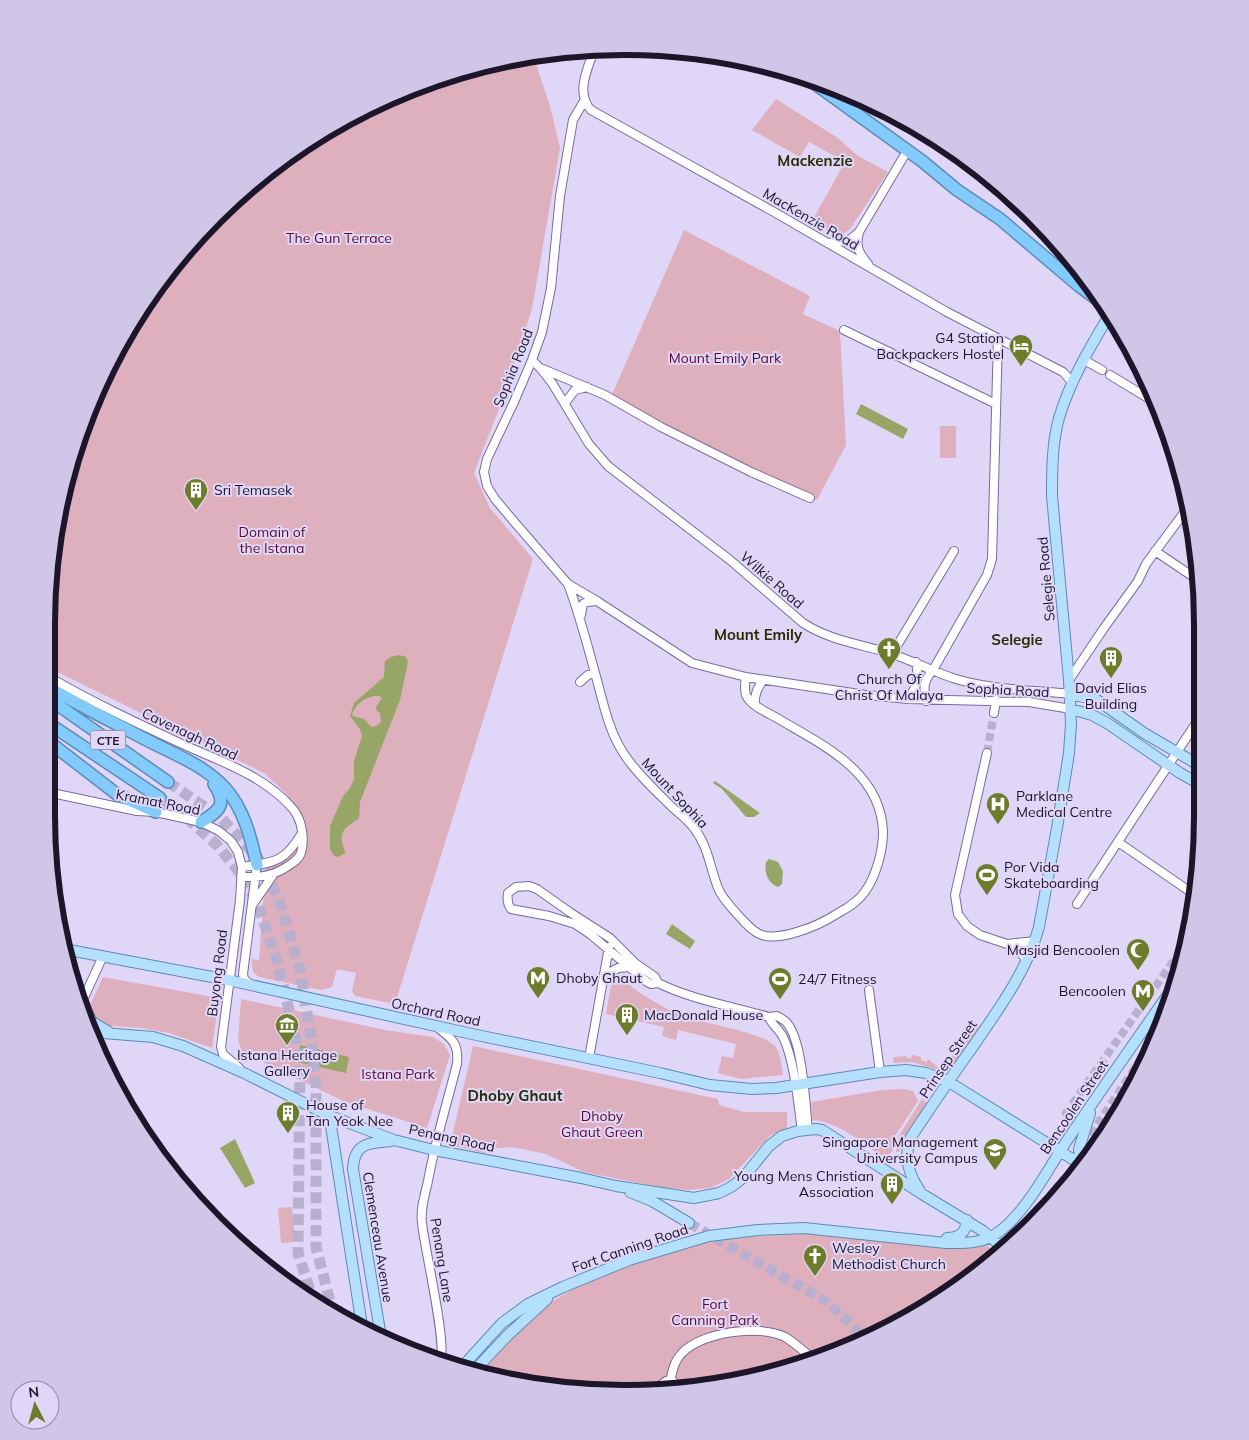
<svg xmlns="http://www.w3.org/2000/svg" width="1249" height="1440" viewBox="0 0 1249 1440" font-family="Mulish,sans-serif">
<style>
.green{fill:#deb0bd}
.water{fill:#97a666;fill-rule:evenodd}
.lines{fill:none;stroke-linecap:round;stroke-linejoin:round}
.minor-tunnel{stroke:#b9afcf;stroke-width:8;stroke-dasharray:8 4;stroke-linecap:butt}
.major-tunnel{stroke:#b9afcf;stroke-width:10;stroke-dasharray:10 5;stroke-linecap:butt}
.highway-tunnel{stroke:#b9afcf;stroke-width:11;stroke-dasharray:11 5.5;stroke-linecap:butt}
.minor-casing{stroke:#7b6a9c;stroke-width:10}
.major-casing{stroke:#5f8bb2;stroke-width:12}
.highway-casing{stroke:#5f8bb2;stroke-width:14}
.minor{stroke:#fff;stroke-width:8}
.major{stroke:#b5e0fd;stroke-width:10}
.highway{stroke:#83cbfc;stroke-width:11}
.labels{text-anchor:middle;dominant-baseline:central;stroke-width:4;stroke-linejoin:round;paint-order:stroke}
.shield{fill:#e0d6f8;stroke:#584f68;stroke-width:1}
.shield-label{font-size:12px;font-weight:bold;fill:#1d152a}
.street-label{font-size:14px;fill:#1d152a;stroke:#e0d6f8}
.park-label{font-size:14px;fill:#5d0830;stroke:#e0d6f8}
.poi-label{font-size:14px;fill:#1d152a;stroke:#e0d6f8;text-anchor:start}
.neighbourhood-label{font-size:15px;font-weight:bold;fill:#272e06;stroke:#e0d6f8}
.rim{fill:none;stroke:#1d152a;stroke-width:6}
</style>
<rect width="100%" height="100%" fill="#e0d6f8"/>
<!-- green -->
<path class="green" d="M533 55 550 106 560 148 532 309 499 409 474 473 490 508 533 559 395 1004 355 996 352 991 356 973 337 969 332 987 321 990 259 977 253 972 251 959 259 960 266 863 303 839C302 804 288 795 264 773L49 668 51 549 77 439 106 368 166 272 243 190 336 124 439 77Z
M776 99 838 138 858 156 888 172 850 229 839 237 812 221 845 162 809 142 800 157 752 130Z
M684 230 810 296 803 314 840 331 846 445 817 500 761 476 611 397Z
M940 426H956V458H940Z
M103 977 219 998 212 1048 169 1033 141 1028 88 1024 85 1016Z
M619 977C641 995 665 1010 692 1019 709 1024 764 1033 775 1046 781 1053 781 1066 783 1075L741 1079 718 1073 722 1056 733 1058 736 1044 678 1030 676 1040 662 1036 664 1027 606 1014 611 986Z
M241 999 385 1030 433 1037 444 1044 450 1055 427 1128 343 1101 242 1052 238 1040Z
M973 1021 981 1026C973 1040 964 1058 950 1067L945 1065 954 1054 953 1052Z
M473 1046 718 1099 719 1105 744 1112H787V1129L771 1135 729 1179 710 1188 688 1190 659 1187 584 1172 546 1154 512 1147 497 1148 484 1153 450 1145Z
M912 1055 921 1057V1060L927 1062 928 1059 939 1068 937 1070 912 1062 893 1063V1059L895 1057 906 1056 907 1058H911Z
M905 1089 913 1091 918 1101 895 1136 892 1152 884 1158C862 1143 840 1122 812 1120L811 1102 882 1090Z
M922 1099 928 1103 905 1136 899 1152H896L898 1137Z
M292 1207 295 1242 281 1243 278 1208Z
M805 1233 954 1248 986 1245 997 1252 914 1316 810 1363 662 1393 512 1383 479 1373 501 1346 543 1307 586 1281 688 1246 732 1238Z"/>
<!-- water -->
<path class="water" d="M861 404 908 429 903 439 856 414Z
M399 655 406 657 408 662 400 700 360 802 359 818C351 825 340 828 342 841 342 846 345 848 345 853L338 857 334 856 330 849V826L343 796 350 788 354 779V761L362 736 360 729 350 716 354 703 384 677 385 661 391 657ZM374 696H379L382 698 376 707V710L380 713 381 722 376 726 371 727 364 719 353 716 352 714C357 703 363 699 374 696Z
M715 781 760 813 754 817H746L722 789 713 783Z
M769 859 778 862 783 871 782 884 778 887C768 883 764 873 766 862Z
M672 924 695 941 690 949 666 934Z
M300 1045 349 1057 346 1073 297 1062Z
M235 1139 255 1183 245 1188 220 1148Z"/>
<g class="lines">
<!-- minor-tunnel -->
<path class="minor-tunnel" d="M1148 398 1156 403
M987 753 994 713
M1186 946 1182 944 1190 933
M1162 1028 1092 1132 1066 1113 1172 963 1178 966 1182 959"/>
<!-- major-tunnel -->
<path class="major-tunnel" d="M689 1223 827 1302 866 1338"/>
<!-- highway-tunnel -->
<path class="highway-tunnel" d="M168 782 222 819 259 859 279 900 300 969 311 1038 316 1084V1247L332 1309
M160 798 178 810 218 846 240 873 258 905 278 964 300 1056 298 1253 312 1297"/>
<!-- minor casing -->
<g class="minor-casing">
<path id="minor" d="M594 50C588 68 575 93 591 110L774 212 947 312 1063 372 1073 383
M584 101 573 120 560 196 551 288 542 332 532 360 514 402 487 459 484 472 487 486 495 499 511 518 568 584 597 601
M859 232C855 247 859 253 868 264
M828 243 848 241 859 232 907 151
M844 330 996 404
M532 360 541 369 552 383 589 444 608 466 730 560 803 623C829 640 860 644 889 653 912 660 933 672 956 679 993 690 1032 690 1070 694
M1084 360 1102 370
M543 369 605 395 661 427 751 472 810 498
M1110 375 1148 398
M565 403 575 390 587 387
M1155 551 1201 582
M568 584C579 613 587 643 595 673 603 701 608 730 624 754 637 774 656 791 673 808 680 814 688 820 694 828 708 846 710 867 718 888 722 898 730 906 737 914 744 921 752 932 762 935 781 941 818 926 835 915 845 909 857 903 864 893 876 877 883 851 883 832 881 771 822 745 777 718 768 713 752 706 747 697 744 692 745 683 746 677
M581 615 583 604 587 602 597 601 692 663 746 677 866 695 908 699 1029 702 1071 709
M892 654 954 551
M49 677C92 702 137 723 182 744 220 761 265 776 293 809 302 820 305 839 301 853 299 859 294 862 288 866 272 877 260 877 241 877
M1069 680 1104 628 1138 581 1146 564 1186 510
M580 682 588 675 595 673
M908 699C918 685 919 679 916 662
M926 701C923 687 924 680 933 670L987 575 992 559 998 338
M755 705C754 694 758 688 763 680
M994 713 996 700
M987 753 955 895 958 914 967 926 980 935 1007 944 1035 941
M47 792 137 811 156 812 201 822 219 831 231 841 238 852 242 867 240 900 221 1047 223 1054 239 1068
M1118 842 1195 895
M242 867C275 862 284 863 302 833
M253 904 273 875
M1077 904 1202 714
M1013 944 1027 960
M605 975 618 968 629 967
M658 983 651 984 647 982 590 934 575 924 549 916 511 909C507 904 507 899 508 893L516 887 529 886 537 889 571 913 610 938 635 963 655 977 658 983C693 1000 731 1006 769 1017L777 1016C780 1018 785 1020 787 1023 803 1042 805 1104 808 1130
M250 984 244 979 243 974 256 872
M869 990 880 1072
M81 1004 103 956
M769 1017C772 1026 780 1029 784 1039 795 1064 798 1103 802 1131
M437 1027C452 1039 459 1043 457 1064 447 1103 435 1142 428 1181 425 1195 420 1209 422 1223 424 1246 448 1347 440 1361
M589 1058 609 947
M670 1381C673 1370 674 1361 682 1353 702 1332 759 1324 785 1337 795 1343 806 1353 815 1361
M659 1392 661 1385 666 1381H673L680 1389"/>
</g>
<!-- major casing -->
<g class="major-casing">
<path id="major" d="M1070 694 1097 700 1144 733 1202 767
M1071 709 1092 715 1107 723 1180 773 1203 786
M64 949 228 980 472 1034 660 1073 710 1085 752 1089 776 1088 880 1072 906 1070 926 1073 949 1082 1082 1165
M82 1001 92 1022 109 1032
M91 1032 153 1037 183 1046 244 1073 328 1115 394 1140 434 1150 581 1178 616 1186 694 1198 719 1193 731 1187 743 1178 769 1146 782 1136 798 1131 816 1129 822 1130 922 1194 983 1231 1003 1248
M328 1115 331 1126 362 1326
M1081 1165 1079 1149 1090 1113
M178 1179 193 1200
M920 1191C909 1175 903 1156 911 1137 931 1107 951 1077 972 1048 998 1010 1027 971 1039 927L1057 828 1069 753 1071 724 1069 680 1052 496C1052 470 1052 443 1059 418 1070 381 1090 347 1110 314
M630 1192 652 1201 689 1223
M947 1238C959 1238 966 1233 967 1220
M381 1337 353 1169C354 1142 370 1143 391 1141
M462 1367 502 1323 528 1304 563 1287 629 1260 709 1236 758 1230 804 1228 946 1243C965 1243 984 1244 1000 1231 1028 1210 1050 1165 1070 1136 1104 1086 1139 1036 1174 986
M474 1371 508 1335 547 1299"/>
</g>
<!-- highway casing -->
<g class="highway-casing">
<path id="highway" d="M807 78 922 161 957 190 1000 219 1079 286 1101 302
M950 149 980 169
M49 688C80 705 112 722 143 738 171 753 203 764 225 788 244 809 251 838 257 865
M48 698 168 782
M48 723 160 798
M48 741 118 795 156 812
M201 822C219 811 228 805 214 784"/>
</g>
<!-- minor -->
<use href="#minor" class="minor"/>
<!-- major -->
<use href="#major" class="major"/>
<!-- highway -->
<use href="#highway" class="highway"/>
</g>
<!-- icons -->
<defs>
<g id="hotel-pin" transform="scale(1.25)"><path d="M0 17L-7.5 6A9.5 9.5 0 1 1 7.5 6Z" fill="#6c7c2a" stroke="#e0d6f8"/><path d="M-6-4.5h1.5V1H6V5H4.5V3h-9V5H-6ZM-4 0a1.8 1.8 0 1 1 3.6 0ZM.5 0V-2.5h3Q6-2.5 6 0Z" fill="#fff"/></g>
<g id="building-pin" transform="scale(1.25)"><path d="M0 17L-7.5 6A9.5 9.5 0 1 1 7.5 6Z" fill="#6c7c2a" stroke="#e0d6f8"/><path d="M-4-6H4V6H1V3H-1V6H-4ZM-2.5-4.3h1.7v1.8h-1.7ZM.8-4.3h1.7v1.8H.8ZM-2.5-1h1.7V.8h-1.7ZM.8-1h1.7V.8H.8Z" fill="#fff"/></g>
<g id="church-pin" transform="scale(1.25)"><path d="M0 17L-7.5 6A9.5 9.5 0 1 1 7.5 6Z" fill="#6c7c2a" stroke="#e0d6f8"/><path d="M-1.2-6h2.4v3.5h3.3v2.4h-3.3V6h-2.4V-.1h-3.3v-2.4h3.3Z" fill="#fff"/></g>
<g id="hospital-pin" transform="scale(1.25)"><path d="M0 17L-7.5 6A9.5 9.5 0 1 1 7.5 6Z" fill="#6c7c2a" stroke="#e0d6f8"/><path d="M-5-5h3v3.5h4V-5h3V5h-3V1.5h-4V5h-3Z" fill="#fff"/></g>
<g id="stadium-pin" transform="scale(1.25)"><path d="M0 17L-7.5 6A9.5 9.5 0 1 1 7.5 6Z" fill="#6c7c2a" stroke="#e0d6f8"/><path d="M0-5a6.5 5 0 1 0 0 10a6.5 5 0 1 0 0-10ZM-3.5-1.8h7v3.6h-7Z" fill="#fff"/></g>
<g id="mosque-pin" transform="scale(1.25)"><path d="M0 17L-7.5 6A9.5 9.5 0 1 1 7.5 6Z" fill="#6c7c2a" stroke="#e0d6f8"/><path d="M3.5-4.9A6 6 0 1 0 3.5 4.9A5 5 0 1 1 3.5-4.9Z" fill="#fff"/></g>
<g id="metro-pin" transform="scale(1.25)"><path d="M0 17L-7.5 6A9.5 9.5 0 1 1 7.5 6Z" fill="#6c7c2a" stroke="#e0d6f8"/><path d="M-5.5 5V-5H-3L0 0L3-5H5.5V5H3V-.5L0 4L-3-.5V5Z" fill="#fff"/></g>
<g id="museum-pin" transform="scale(1.25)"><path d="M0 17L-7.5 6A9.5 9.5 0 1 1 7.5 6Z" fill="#6c7c2a" stroke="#e0d6f8"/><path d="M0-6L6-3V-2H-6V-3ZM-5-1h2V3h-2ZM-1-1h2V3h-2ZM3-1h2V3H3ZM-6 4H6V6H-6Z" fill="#fff"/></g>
<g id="university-pin" transform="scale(1.25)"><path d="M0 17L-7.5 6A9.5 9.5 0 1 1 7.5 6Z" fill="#6c7c2a" stroke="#e0d6f8"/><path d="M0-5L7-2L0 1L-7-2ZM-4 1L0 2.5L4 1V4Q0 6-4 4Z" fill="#fff"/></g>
</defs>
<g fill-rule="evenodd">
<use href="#hotel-pin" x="1021" y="346"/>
<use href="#building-pin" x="196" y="490"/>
<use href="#church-pin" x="889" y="649"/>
<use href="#building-pin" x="1111" y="658"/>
<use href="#hospital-pin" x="998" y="804"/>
<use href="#stadium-pin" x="987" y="875"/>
<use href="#mosque-pin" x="1138" y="950"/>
<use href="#metro-pin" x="538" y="978"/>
<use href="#stadium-pin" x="780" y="979"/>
<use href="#metro-pin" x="1143" y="991"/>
<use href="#building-pin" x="627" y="1015"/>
<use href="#museum-pin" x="287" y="1025"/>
<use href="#building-pin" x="288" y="1113"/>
<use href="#university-pin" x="995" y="1150"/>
<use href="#building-pin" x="892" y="1184"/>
<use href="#church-pin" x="815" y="1256"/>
</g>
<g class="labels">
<!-- shield labels -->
<rect class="shield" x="90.5" y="730.5" width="35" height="19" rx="4"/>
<g class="shield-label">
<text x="108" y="740">CTE</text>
</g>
<!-- street labels -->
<g class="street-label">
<text transform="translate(811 219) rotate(30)">MacKenzie Road</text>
<text transform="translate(513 368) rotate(-68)">Sophia Road</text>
<text transform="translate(1046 579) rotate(-95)">Selegie Road</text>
<text transform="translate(772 580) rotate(41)">Wilkie Road</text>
<text transform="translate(1008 690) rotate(3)">Sophia Road</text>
<text transform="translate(190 734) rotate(25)">Cavenagh Road</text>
<text transform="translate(675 793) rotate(47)">Mount Sophia</text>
<text transform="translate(158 802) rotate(11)">Kramat Road</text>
<text transform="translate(217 973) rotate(-83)">Buyong Road</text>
<text transform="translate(436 1012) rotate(12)">Orchard Road</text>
<text transform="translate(948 1059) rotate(-56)">Prinsep Street</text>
<text transform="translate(1074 1107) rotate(-56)">Bencoolen Street</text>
<text transform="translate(452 1138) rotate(12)">Penang Road</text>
<text transform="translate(378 1237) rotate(81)">Clemenceau Avenue</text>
<text transform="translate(630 1248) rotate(-19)">Fort Canning Road</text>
<text transform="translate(442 1260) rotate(81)">Penang Lane</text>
</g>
<!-- park labels -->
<g class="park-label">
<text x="339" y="238">The Gun Terrace</text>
<text x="725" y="358">Mount Emily Park</text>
<text x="272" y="532">Domain of<tspan x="272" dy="16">the Istana</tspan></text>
<text x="398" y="1074">Istana Park</text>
<text x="602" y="1116">Dhoby<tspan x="602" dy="16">Ghaut Green</tspan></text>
<text x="715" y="1304">Fort<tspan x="715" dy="16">Canning Park</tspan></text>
</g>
<!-- poi labels -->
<g class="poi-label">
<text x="1004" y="338" text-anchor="end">G4 Station<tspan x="1004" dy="16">Backpackers Hostel</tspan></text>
<text x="214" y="490">Sri Temasek</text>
<text x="889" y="679" text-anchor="middle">Church Of<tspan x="889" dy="16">Christ Of Malaya</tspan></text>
<text x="1111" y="688" text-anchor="middle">David Elias<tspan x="1111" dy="16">Building</tspan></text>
<text x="1016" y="796">Parklane<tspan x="1016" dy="16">Medical Centre</tspan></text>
<text x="1004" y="867">Por Vida<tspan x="1004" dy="16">Skateboarding</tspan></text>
<text x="1120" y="950" text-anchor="end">Masjid Bencoolen</text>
<text x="556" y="978">Dhoby Ghaut</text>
<text x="798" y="979">24/7 Fitness</text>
<text x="1126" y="991" text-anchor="end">Bencoolen</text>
<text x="644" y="1015">MacDonald House</text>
<text x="287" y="1055" text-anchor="middle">Istana Heritage<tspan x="287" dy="16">Gallery</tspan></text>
<text x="306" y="1105">House of<tspan x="306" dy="16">Tan Yeok Nee</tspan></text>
<text x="978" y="1142" text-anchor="end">Singapore Management<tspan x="978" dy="16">University Campus</tspan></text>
<text x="874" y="1176" text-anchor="end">Young Mens Christian<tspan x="874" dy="16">Association</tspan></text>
<text x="832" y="1248">Wesley<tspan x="832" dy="16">Methodist Church</tspan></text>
</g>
<!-- neighbourhood labels -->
<g class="neighbourhood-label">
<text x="815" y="160">Mackenzie</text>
<text x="758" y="634">Mount Emily</text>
<text x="1017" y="639">Selegie</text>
<text x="515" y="1095">Dhoby Ghaut</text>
</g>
</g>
<!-- crop -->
<path d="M0 0H1249V1440H0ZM624 55H625A569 569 0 0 1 1194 624V816A569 569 0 0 1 625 1385H624A569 569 0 0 1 55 816V624A569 569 0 0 1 624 55Z" fill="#d0c7e8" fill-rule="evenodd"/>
<path class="rim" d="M624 55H625A569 569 0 0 1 1194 624V816A569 569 0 0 1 625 1385H624A569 569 0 0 1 55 816V624A569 569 0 0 1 624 55Z"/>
<!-- north arrow -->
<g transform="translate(35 1405) rotate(354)"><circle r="24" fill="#e0d6f8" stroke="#9289a6"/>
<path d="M0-4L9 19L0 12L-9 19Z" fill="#6c7c2a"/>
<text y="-8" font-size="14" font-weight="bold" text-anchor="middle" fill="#1d152a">N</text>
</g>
</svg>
